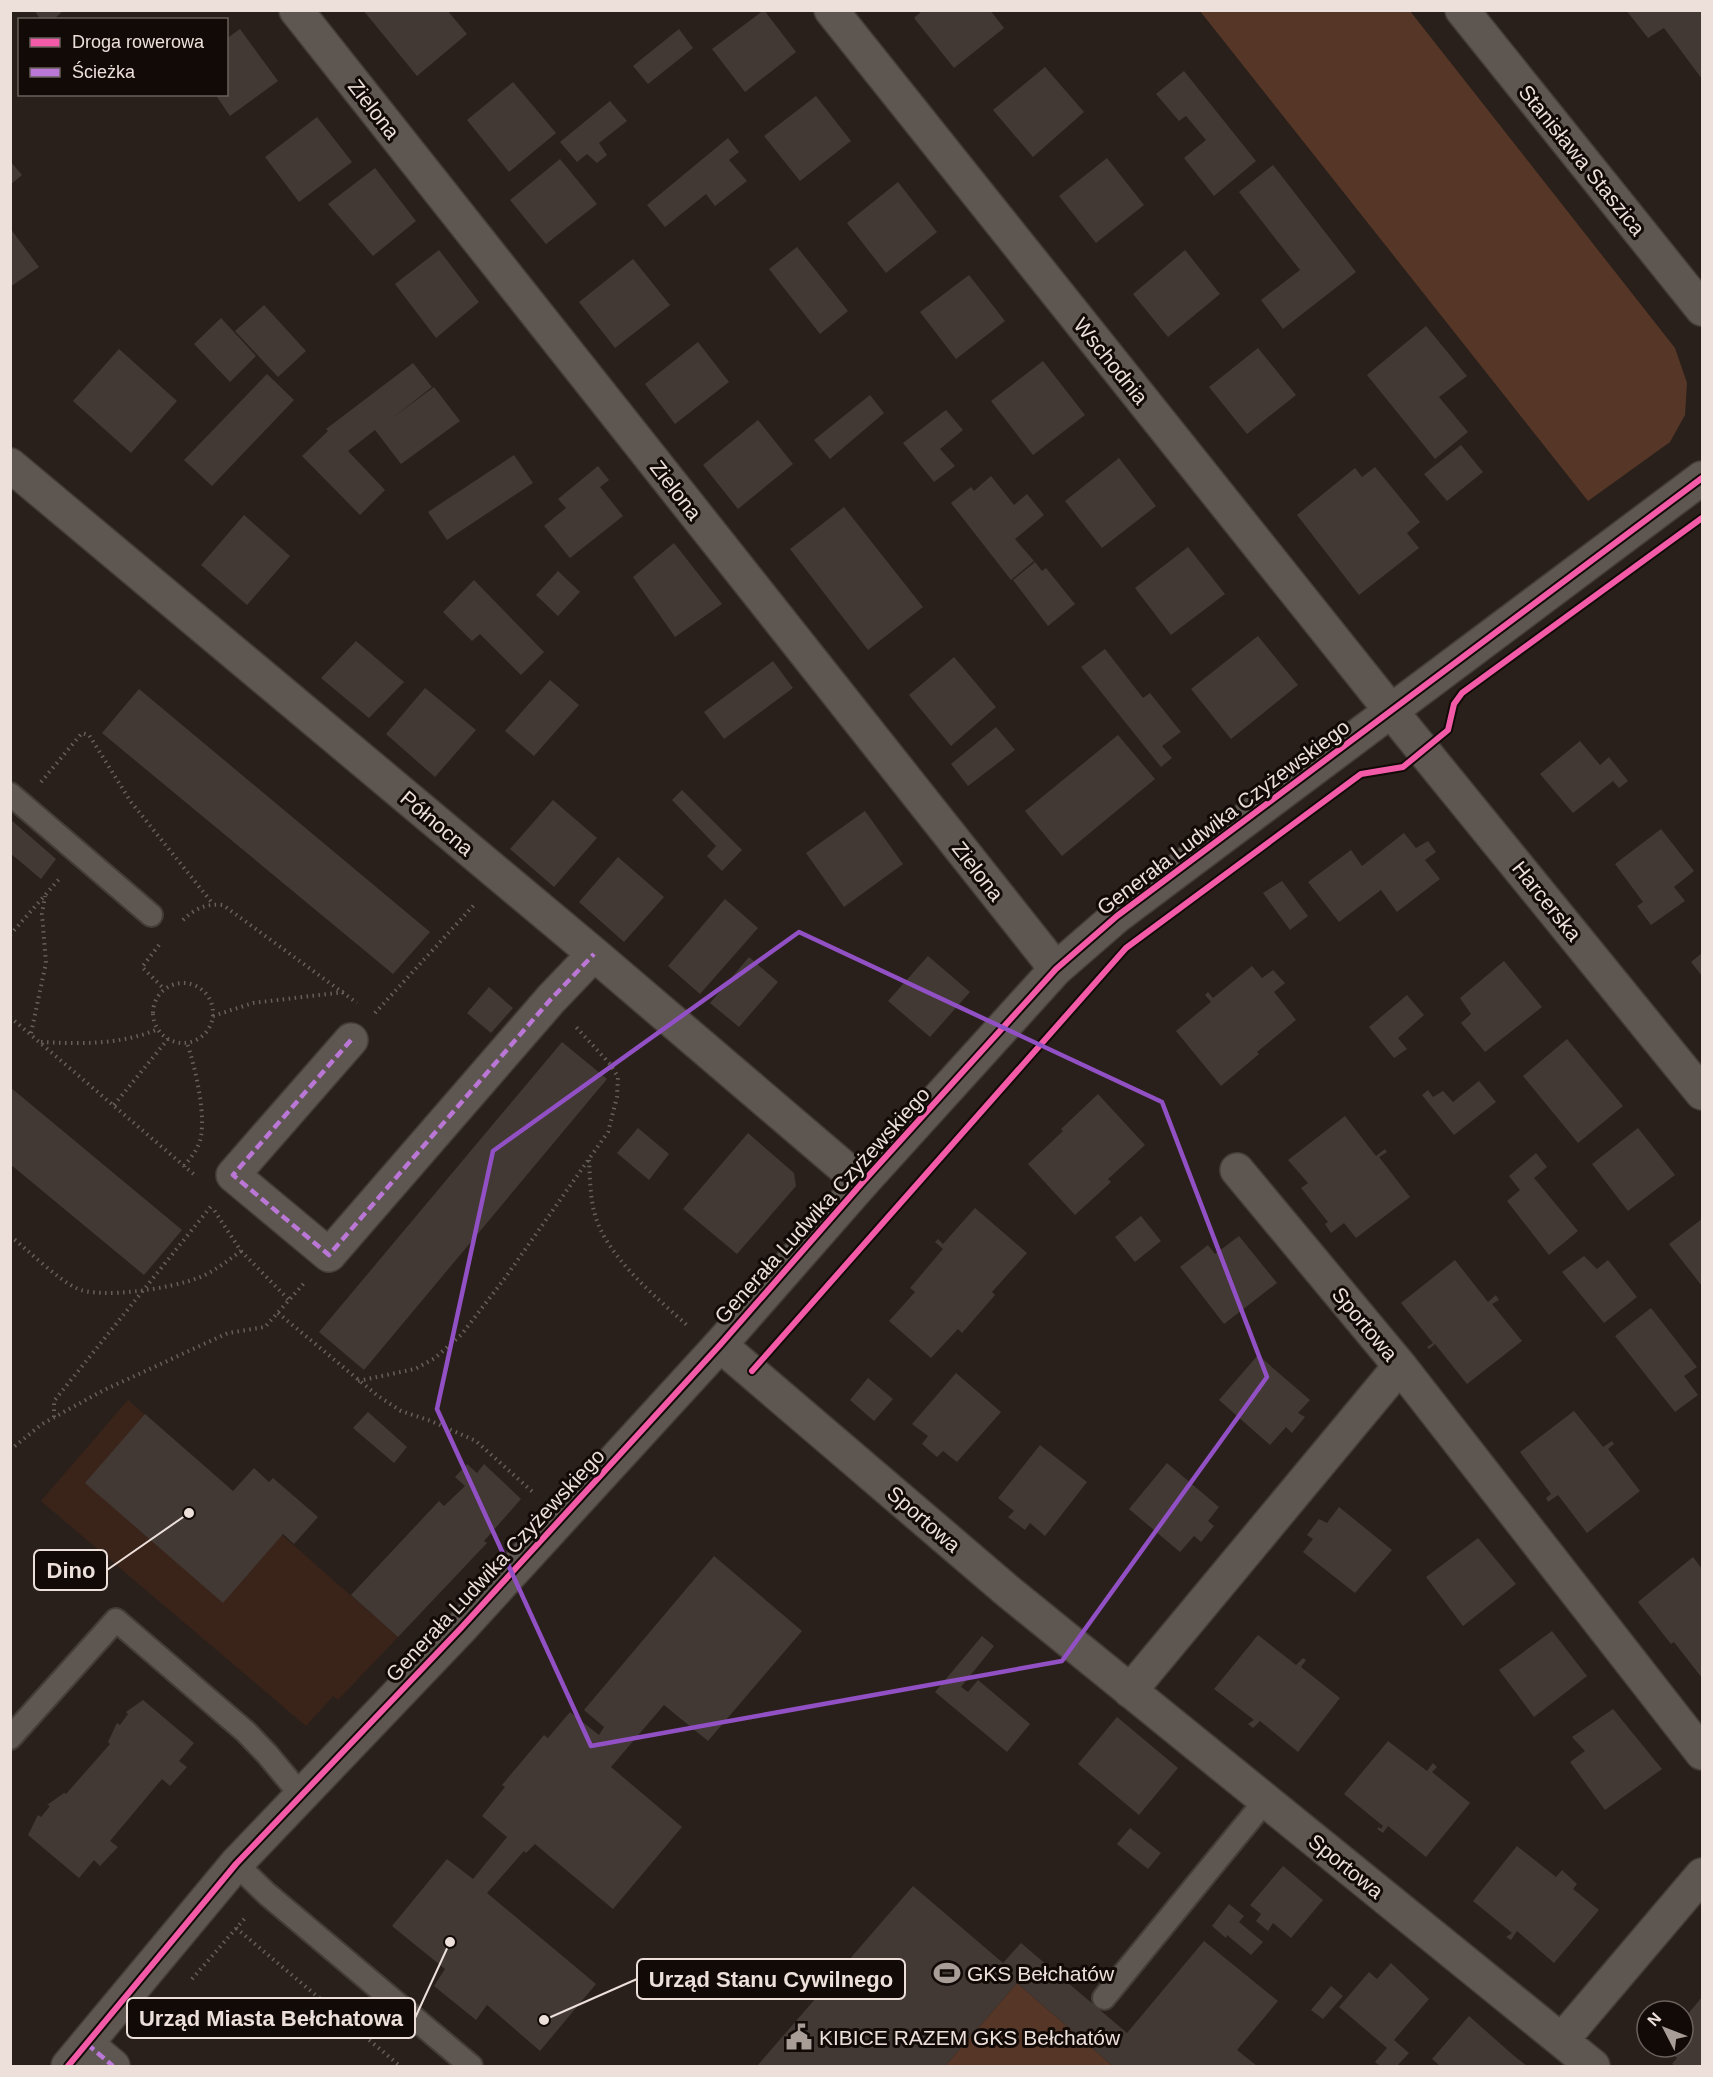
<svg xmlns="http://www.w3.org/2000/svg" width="1713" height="2077" viewBox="0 0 1713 2077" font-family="Helvetica,sans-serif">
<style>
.built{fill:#3a241a}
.green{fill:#553627}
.building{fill:#423935}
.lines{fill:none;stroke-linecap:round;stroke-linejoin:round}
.service-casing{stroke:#443c38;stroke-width:26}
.minor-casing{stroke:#443c38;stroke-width:36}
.tertiary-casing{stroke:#443c38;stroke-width:36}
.path{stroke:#665f5b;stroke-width:4;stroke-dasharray:1.5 4.5;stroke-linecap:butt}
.service{stroke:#5e5651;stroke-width:22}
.minor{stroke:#5e5651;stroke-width:33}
.tertiary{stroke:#5e5651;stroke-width:33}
.quiet{stroke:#ba77d6;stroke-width:4.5;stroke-dasharray:9 4.5;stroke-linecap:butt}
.cycleway-casing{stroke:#120a07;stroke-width:10}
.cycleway{stroke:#f35aa7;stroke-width:6}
.marked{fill:none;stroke:#9250c5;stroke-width:4.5;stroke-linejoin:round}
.labels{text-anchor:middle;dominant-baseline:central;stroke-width:6;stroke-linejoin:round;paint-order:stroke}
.street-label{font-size:21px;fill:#ede0db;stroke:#120a07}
.poi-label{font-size:21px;fill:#ede0db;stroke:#120a07;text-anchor:start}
.leader{fill:none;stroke:#ede0db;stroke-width:2}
.callout-dot{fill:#ede0db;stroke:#120a07;stroke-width:2}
.callout{fill:#120a07;stroke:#ede0db;stroke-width:2}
.callout-label{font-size:22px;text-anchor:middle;font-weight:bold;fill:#ede0db}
</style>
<rect width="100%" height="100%" fill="#2a201b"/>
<!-- built -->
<path class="built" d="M128 1400 398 1637 338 1700 333 1696 306 1726 41 1501Z"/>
<!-- green -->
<path class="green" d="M1200 11H1410L1675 348 1687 383 1685 415 1670 442 1588 501Z
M1017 1983 1113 2066H945Z"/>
<!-- building -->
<path class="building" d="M34 10H64L53 20H41Z
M363 10H447L467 34 417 76Z
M764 10 796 52 745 92 712 49Z
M923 10H990L1004 28 954 68 914 18Z
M1626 10H1702V79L1664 28 1648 38Z
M240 29 278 81 230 116 215 94H226V39Z
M679 29 693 48 648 84 633 66Z
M1045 67 1084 112 1033 157 993 110Z
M1184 71 1256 161 1214 196 1184 158 1206 140 1186 116 1179 121 1156 94Z
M513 82 556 133 509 172 467 120Z
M816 96 851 141 800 181 764 136Z
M610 101 627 121 599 143 607 155 597 163 587 154 577 162 560 142Z
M317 117 352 162 299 202 265 157Z
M728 138 739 152 729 160 747 181 715 206 706 194 665 227 647 205Z
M1107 158 1144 205 1096 243 1059 196Z
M560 159 597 204 546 244 510 200Z
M10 161 22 175 10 185Z
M1273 165 1356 272 1283 329 1261 300 1300 270 1239 192Z
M375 168 416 221 373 256 328 204Z
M898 182 937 232 886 273 847 223Z
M10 228 39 267 10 287Z
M797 247 848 311 820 334 769 269Z
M439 250 479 302 436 338 395 284Z
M1185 250 1220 294 1168 337 1133 294Z
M633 259 670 305 615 348 579 302Z
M969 275 1005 321 956 359 920 312Z
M264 305 306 351 278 377 235 331Z
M221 318 256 356 230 382 194 344Z
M1426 326 1467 376 1439 397 1468 432 1435 459 1367 375Z
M698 342 729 382 675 424 645 384Z
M1258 348 1296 395 1247 434 1209 387Z
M119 349 177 401 131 453 73 401Z
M1043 361 1085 415 1033 455 991 401Z
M413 363 432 387 391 419 434 387 460 421 401 464 375 430 348 451 385 490 360 515 302 456 328 431 326 429Z
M267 374 294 400 212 486 184 460Z
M870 395 884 413 830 459 814 440Z
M946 410 963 430 940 449 955 466 934 482 903 443Z
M758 420 793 464 738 509 703 465Z
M1461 445 1483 472 1447 501 1424 474Z
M514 455 533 483 447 540 428 512Z
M1119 458 1156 506 1102 548 1065 501Z
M598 466 609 480 600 487 623 516 570 558 544 526 566 508 558 499Z
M1375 467 1420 522 1407 533 1419 548 1359 595 1297 515 1355 468 1362 477Z
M991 476 1014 505 1027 494 1044 515 1015 539 1034 561 1011 580 951 503 971 487 974 491Z
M844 507 923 607 868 650 790 549Z
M244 515 290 556 247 605 201 565Z
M674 543 722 604 675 637 633 577Z
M1188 547 1225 594 1171 635 1135 588Z
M1035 562 1042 571 1046 568 1075 604 1048 626 1013 580Z
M558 571 580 592 558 616 536 595Z
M474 580 544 652 521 675 480 634 472 641 443 612Z
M1258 636 1298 685 1231 739 1191 689Z
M356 641 404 682 369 718 321 678Z
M1105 649 1143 698 1150 693 1181 732 1162 746 1172 758 1161 767 1081 667Z
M954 657 996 707 951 746 909 695Z
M773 661 793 688 724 739 704 712Z
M550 680 579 705 534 756 505 731Z
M425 688 476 730 435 777 386 734Z
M139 689 430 932 393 974 102 733Z
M996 727 1015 750 968 786 951 764Z
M1118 735 1155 779 1062 856 1025 811Z
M1580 741 1600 765 1609 757 1628 781 1619 788 1613 781 1573 813 1540 774Z
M682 790 742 850 722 871 707 856 716 846 672 800Z
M553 800 597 838 554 887 510 849Z
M865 811 903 864 844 907 806 853Z
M10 819 56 859 41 879 10 853Z
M1661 829 1694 871 1674 887 1685 901 1651 925 1637 906 1643 902 1615 864Z
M1404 833 1416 848 1428 841 1436 852 1425 860 1440 879 1397 912 1381 890 1339 922 1308 882 1351 850 1362 866Z
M618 857 664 897 624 942 579 902Z
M1282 881 1308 916 1290 930 1263 893Z
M725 899 758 928 700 994 668 966Z
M1702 953V976L1691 962Z
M928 956 970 992 930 1037 888 1001Z
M749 957 778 982 739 1027 710 1003Z
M1504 961 1542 1007 1485 1052 1461 1023 1471 1014 1460 998Z
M1252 966 1262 978 1273 970 1285 983 1274 992 1296 1020 1257 1052 1259 1054 1221 1086 1176 1031 1211 1002 1205 995 1208 992 1213 998Z
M489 987 513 1008 491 1033 467 1013Z
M1407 995 1424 1015 1398 1038 1407 1049 1394 1058 1369 1027Z
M1567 1039 1623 1106 1578 1143 1523 1076Z
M562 1042 607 1079 364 1370 319 1332Z
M1479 1081 1496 1102 1454 1135 1422 1095 1428 1090 1433 1097 1443 1091 1453 1102Z
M10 1087 182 1230 144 1275 10 1164Z
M1098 1094 1145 1145 1108 1179 1111 1182 1075 1215 1028 1164 1063 1131 1061 1129Z
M1345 1116 1376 1156 1385 1149 1387 1152 1379 1157 1410 1197 1356 1238 1344 1223 1331 1233 1325 1224 1328 1222 1301 1188 1308 1183 1288 1160Z
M638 1128 669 1154 649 1180 617 1153Z
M1638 1128 1675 1175 1628 1211 1592 1164Z
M748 1133 794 1173 796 1186 737 1254 683 1209Z
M1536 1153 1547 1167 1534 1178 1578 1231 1549 1255 1507 1201 1520 1190 1509 1176Z
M975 1208 1027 1253 992 1292 995 1295 962 1333 958 1329 931 1358 889 1321 915 1292 910 1288 943 1249 935 1242 938 1239 943 1244Z
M1141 1216 1161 1241 1135 1262 1115 1237Z
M1702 1219V1286L1669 1244Z
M1239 1236 1277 1283 1224 1324 1180 1267 1208 1245 1215 1254Z
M1584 1256 1597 1269 1608 1260 1637 1297 1604 1323 1562 1272Z
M1455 1260 1488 1302 1496 1295 1499 1300 1492 1304 1522 1341 1467 1384 1435 1344 1429 1349 1427 1347 1433 1343 1401 1303Z
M1651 1308 1697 1367 1684 1376 1698 1395 1675 1412 1615 1336Z
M1258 1355 1310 1400 1298 1413 1305 1417 1292 1433 1286 1427 1270 1445 1219 1400Z
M956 1373 1001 1412 957 1462 943 1451 937 1457 922 1444 928 1436 912 1424Z
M868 1378 893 1399 874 1421 850 1400Z
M1574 1411 1603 1447 1612 1441 1614 1444 1608 1449 1640 1491 1587 1533 1558 1495 1548 1502 1546 1498 1551 1494 1520 1452Z
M368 1412 407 1447 394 1463 353 1428Z
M145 1414 233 1491 254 1468 269 1482 273 1478 318 1517 294 1544 283 1534 223 1603 85 1483Z
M1040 1445 1087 1482 1045 1536 1030 1523 1025 1530 1008 1517 1014 1511 998 1498Z
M1167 1463 1219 1507 1208 1521 1214 1526 1201 1542 1194 1536 1180 1552 1129 1509Z
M467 1464 477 1473 484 1464 521 1499 484 1541 487 1543 398 1637 351 1595 439 1501 444 1506 465 1486 455 1477Z
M1339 1507 1392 1550 1355 1593 1303 1552 1313 1539 1307 1535 1319 1519 1327 1523Z
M1478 1538 1516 1584 1463 1626 1426 1577Z
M714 1556 802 1631 708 1741 664 1705 611 1767 682 1827 613 1909 535 1844 526 1853 524 1851 487 1893 596 1984 540 2051 487 2005 476 2020 434 1986 445 1969 392 1926 447 1859 473 1879 507 1837 482 1816 505 1787 502 1785 544 1735 548 1738 570 1712 599 1735 604 1727 584 1710Z
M1693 1557 1702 1569V1678L1674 1642 1671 1644 1638 1602Z
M1552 1631 1587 1676 1534 1717 1499 1670Z
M1258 1635 1296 1665 1303 1658 1306 1660 1301 1667 1340 1698 1298 1752 1260 1721 1253 1728 1248 1724 1254 1720 1214 1689Z
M982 1636 994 1646 961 1687 968 1692 978 1680 1030 1724 1007 1752 935 1692Z
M143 1700 194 1743 179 1761 187 1767 170 1786 162 1779 110 1841 118 1847 100 1866 94 1860 79 1878 28 1835 38 1815 41 1817 50 1806 47 1805 64 1793 66 1794 110 1744 108 1742 117 1723 120 1725 128 1714 126 1712Z
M1613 1709 1662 1769 1605 1810 1570 1762 1585 1751 1572 1737Z
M1117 1717 1178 1768 1139 1815 1078 1764Z
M1388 1741 1427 1771 1433 1763 1437 1767 1432 1772 1470 1803 1426 1857 1388 1826 1383 1833 1377 1829 1379 1827 1381 1829 1383 1826 1344 1794Z
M1130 1828 1161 1853 1148 1869 1117 1844Z
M1517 1846 1556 1877 1562 1870 1577 1884 1573 1889 1599 1910 1554 1963 1517 1931 1511 1940 1506 1937 1512 1933 1473 1901Z
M1283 1866 1323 1900 1291 1938 1273 1923 1268 1931 1256 1921 1261 1914 1250 1905Z
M913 1886 1003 1963 1021 1943 1127 2033 1204 1941 1278 2001 1237 2050 1257 2066H1113L1017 1983 945 2066H757Z
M1229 1904 1244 1916 1239 1922 1263 1942 1251 1955 1227 1935 1226 1938 1212 1926Z
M1391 1963 1429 1999 1394 2040 1409 2053 1397 2066H1380L1375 2062 1387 2048 1339 2007 1369 1972 1377 1979Z
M1331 1986 1343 1996 1323 2019 1311 2010Z
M1702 1997V2066H1676L1672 2064 1677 2058 1664 2047H1683V2020Z
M1469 2016 1513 2055 1527 2066H1440L1432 2059Z"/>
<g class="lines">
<!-- service casing -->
<g class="service-casing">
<path id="service" d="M10 794 151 915
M10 1738 116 1620 246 1732 267 1754 301 1795
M236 1864 267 1894 471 2066
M1104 1998 1265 1801"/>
</g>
<!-- minor casing -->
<g class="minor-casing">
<path id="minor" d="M296 10 1056 969
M831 10 1391 711 1702 1093
M10 465 594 954 862 1183
M351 1040 233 1175 329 1255 551 999 594 954
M1237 1170 1400 1366 1702 1753
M720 1345 1010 1593 1593 2066
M1130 1691 1400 1366
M1562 2040 1702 1875
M87 2044 113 2066"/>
</g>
<!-- tertiary casing -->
<g class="tertiary-casing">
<path id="tertiary" d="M1462 10 1702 309
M68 2066 236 1864 461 1628 720 1345 862 1183 1056 969 1117 916 1702 478"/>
</g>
<!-- path -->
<path class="path" d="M41 782 82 733 89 735 131 802 213 904
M183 920C194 909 207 903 223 905L357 1003
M10 935 61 877
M159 945 142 967 164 989
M153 1013a30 30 0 1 1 60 0a30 30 0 1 1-60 0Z
M375 1013 474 905
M213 1016 253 1003 344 992
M10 1017 197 1177
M31 1033 46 963 42 914 45 896
M41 1042C81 1044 121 1045 158 1029
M114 1105 168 1039
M589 1160C590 1176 590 1195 594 1211 604 1255 656 1297 688 1326
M184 1166C189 1160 195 1153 198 1146 209 1124 195 1066 187 1043
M10 1236C28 1250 56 1278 76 1288 100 1300 172 1288 198 1278 214 1272 227 1261 241 1251L214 1210
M241 1251 289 1300
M278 1313 378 1396 401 1411 431 1421 476 1441 535 1494
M358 1381 415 1369 435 1358 461 1335 505 1278 608 1132 617 1097 618 1077 610 1064 576 1027
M54 1417V1401L212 1205
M10 1450 42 1424 104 1390 228 1333 265 1327 306 1281
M236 1928 400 2066
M192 1979 246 1917"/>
<!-- service -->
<use href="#service" class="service"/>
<!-- minor -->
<use href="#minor" class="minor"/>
<!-- tertiary -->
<use href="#tertiary" class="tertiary"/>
<!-- quiet -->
<path class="quiet" d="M351 1040 233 1175 329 1255 551 999 594 954
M87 2044 113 2066"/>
<!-- cycleway casing -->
<g class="cycleway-casing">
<path id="cycleway" d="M752 1371 1126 948 1361 774 1403 767 1448 730 1454 704 1462 693 1702 518
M68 2066 236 1864 461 1628 720 1345 862 1183 1056 969 1117 916 1702 478"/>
</g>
<!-- cycleway -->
<use href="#cycleway" class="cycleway"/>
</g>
<!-- marked area -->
<path class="marked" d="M799 932 1162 1102 1267 1377 1062 1661 591 1746 437 1409 493 1151Z"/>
<!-- icons -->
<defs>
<g id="stadium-bare" transform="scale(2.07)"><path d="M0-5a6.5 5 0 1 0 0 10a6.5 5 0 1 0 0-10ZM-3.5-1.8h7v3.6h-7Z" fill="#a99d98" stroke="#120a07" stroke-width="2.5" paint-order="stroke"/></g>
<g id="civic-bare" transform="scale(2.07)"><path d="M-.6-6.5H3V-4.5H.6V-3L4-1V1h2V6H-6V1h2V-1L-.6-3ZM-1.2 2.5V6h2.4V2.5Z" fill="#a99d98" stroke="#120a07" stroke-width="2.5" paint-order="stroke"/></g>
</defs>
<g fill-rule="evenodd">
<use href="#stadium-bare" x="947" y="1973"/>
<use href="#civic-bare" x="799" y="2037"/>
</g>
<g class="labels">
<!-- street labels -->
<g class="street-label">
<text transform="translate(374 109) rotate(52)">Zielona</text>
<text transform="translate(1582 160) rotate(51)">Stanisława Staszica</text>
<text transform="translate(1111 361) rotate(51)">Wschodnia</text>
<text transform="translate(676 490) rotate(52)">Zielona</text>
<text transform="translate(1223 817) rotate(-37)">Generała Ludwika Czyżewskiego</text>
<text transform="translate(437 823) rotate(40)">Północna</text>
<text transform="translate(978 871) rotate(52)">Zielona</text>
<text transform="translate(1547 901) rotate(51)">Harcerska</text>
<text transform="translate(822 1205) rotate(-48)">Generała Ludwika Czyżewskiego</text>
<text transform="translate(1365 1324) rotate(50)">Sportowa</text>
<text transform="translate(924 1519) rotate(41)">Sportowa</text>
<text transform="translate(495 1565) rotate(-47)">Generała Ludwika Czyżewskiego</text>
<text transform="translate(1346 1866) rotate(39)">Sportowa</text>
</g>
<!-- poi labels -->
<g class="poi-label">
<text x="967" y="1973">GKS Bełchatów</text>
<text x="819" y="2037">KIBICE RAZEM GKS Bełchatów</text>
</g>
</g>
<!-- callouts -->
<path class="leader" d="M189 1513L107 1570M544 2020L637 1979M450 1942L415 2018"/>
<g class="callout-dot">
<circle cx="189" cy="1513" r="6"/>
<circle cx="544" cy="2020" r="6"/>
<circle cx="450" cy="1942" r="6"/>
</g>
<g class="callout">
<rect x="34" y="1550" width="73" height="40" rx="6"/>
<rect x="637" y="1959" width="268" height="40" rx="6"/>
<rect x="127" y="1998" width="288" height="40" rx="6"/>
</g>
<g class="callout-label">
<text x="71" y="1578">Dino</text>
<text x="771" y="1987">Urząd Stanu Cywilnego</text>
<text x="271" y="2026">Urząd Miasta Bełchatowa</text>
</g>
<!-- border -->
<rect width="1713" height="2077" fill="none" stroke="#ede0db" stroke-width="24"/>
<!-- legend -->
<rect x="18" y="18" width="210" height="78" fill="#120a07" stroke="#6a605c" stroke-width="1.5"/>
<rect x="30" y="38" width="30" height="9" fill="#f35aa7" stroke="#6a605c" stroke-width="1.5"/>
<text x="72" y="48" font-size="18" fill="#ede0db">Droga rowerowa</text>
<rect x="30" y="68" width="30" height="9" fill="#ba77d6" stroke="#6a605c" stroke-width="1.5"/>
<text x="72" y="78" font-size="18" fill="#ede0db">Ścieżka</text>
<!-- north arrow -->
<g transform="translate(1665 2029) rotate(312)"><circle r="28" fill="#120a07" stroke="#6a605c" stroke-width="1.5"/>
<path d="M0-4.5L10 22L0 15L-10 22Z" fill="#a99d98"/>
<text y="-9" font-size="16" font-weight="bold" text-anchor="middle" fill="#ede0db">N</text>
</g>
</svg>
